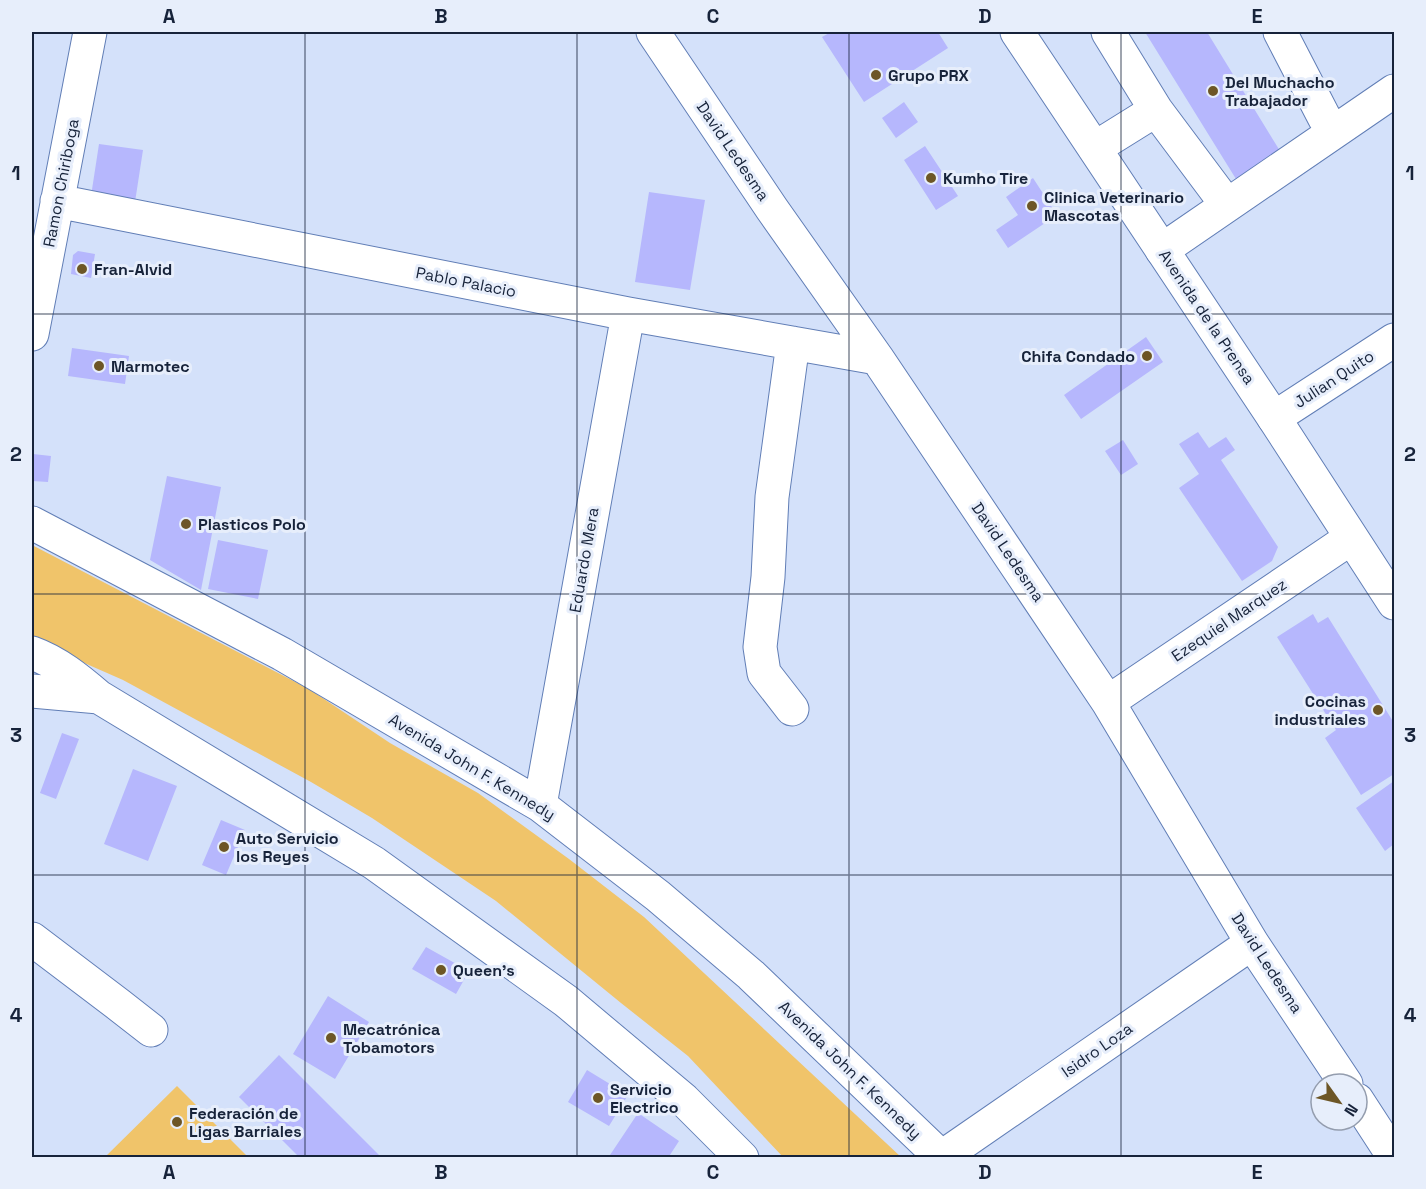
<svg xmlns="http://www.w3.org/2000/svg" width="1426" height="1189" viewBox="0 0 1426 1189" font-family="'Space Grotesk',sans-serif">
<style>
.green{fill:#f0c46a}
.building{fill:#b6b7fd}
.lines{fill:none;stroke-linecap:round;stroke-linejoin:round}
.minor-casing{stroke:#617eb6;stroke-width:35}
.major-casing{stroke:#617eb6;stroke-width:35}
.minor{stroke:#fff;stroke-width:33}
.major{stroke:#fff;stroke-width:33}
.grid{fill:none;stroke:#17233a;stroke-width:1.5;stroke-opacity:0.55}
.poi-dot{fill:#6d5626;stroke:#e7eefb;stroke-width:2}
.labels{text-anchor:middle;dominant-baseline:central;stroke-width:6;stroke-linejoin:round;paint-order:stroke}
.poi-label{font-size:16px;font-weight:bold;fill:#17233a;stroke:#e7eefb;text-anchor:start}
.street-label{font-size:16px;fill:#17233a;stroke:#e7eefb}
.neatline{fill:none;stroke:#17233a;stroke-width:2}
.grid-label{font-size:20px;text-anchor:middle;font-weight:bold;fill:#17233a}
</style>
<rect width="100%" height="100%" fill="#d4e1fa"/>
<!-- green -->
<path class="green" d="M32 545 309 689 390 743 478 793 569 859 644 917 901 1157H783L688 1056 621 1003 496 901 372 818 311 782 123 680 32 640Z
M177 1086 248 1157H105Z"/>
<!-- building -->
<path class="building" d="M831 32H938L948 48 864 102 822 37Z
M1145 32H1207L1280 151 1236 179Z
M904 102 918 122 896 138 882 118Z
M99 144 143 150 135 202 91 196Z
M925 146 958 196 936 210 904 160Z
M1033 178 1057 215 1008 248 996 230 1018 215 1006 197Z
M649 192 705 200 690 290 635 282Z
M78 251 95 254 91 278 71 274 73 255Z
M1146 337 1163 362 1081 419 1064 395Z
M72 348 129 356 125 384 68 376Z
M1198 432 1209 448 1226 437 1235 450 1221 460 1278 547 1272 561 1242 581 1179 488 1199 474 1179 444Z
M1123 440 1138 464 1121 475 1105 451Z
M33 454 51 456 48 482 32 481Z
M167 476 221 487 201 590 150 560Z
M218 540 268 550 258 599 208 589Z
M1313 614 1318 623 1328 617 1394 723V774L1361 795 1325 738 1336 730 1277 637Z
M62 733 79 739 56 799 40 793Z
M133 769 177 786 148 861 104 844Z
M1394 781V844L1385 851 1356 808Z
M221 820 245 830 226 875 202 865Z
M426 947 469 971 456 994 412 969Z
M328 996 369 1022 335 1079 293 1054Z
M279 1055 382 1158H300L239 1097Z
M587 1070 628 1095 609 1126 568 1102Z
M638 1113 679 1141 668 1158H608Z"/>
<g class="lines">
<!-- minor casing -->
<g class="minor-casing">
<path id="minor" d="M653 32 772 209 877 358 1108 702 1252 943 1346 1084
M1108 32 1156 110
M1280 32 1324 117 1334 132
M1095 148 1156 110 1227 205
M57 201 628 314 877 358
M1162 250 1394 91
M32 334 90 32
M1274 418 1394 340
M32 523 282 654 540 805 658 896 751 975 942 1158
M1108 702 1351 538
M792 709 764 673 760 647 768 577 772 497 793 343
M540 805 628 314
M32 939 119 1005 151 1030
M1357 1100 1394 1157
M942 1157 1252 943"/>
</g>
<!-- major casing -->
<g class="major-casing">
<path id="major" d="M1017 32 1274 418 1394 603
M32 653C57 662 78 679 99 697L374 863 566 1001 684 1100 742 1158
M32 691 99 697"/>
</g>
<!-- minor -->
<use href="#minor" class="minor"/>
<!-- major -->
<use href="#major" class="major"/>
</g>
<!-- grid -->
<path class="grid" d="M305 32V1158M577 32V1158M849 32V1158M1121 32V1158M32 314H1394M32 594H1394M32 875H1394"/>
<!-- markers -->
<g class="poi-dot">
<circle cx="876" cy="75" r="6"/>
<circle cx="1213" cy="91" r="6"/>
<circle cx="931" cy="178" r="6"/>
<circle cx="1032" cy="206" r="6"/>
<circle cx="82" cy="269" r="6"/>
<circle cx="1147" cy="356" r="6"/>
<circle cx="99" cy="366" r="6"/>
<circle cx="186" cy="524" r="6"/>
<circle cx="1378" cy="710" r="6"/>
<circle cx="224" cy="847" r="6"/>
<circle cx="441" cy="970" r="6"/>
<circle cx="331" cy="1038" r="6"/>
<circle cx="598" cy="1098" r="6"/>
<circle cx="177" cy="1122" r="6"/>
</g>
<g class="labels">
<!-- poi labels -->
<g class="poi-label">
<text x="888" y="75">Grupo PRX</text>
<text x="1225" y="82">Del Muchacho<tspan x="1225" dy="18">Trabajador</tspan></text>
<text x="943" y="178">Kumho Tire</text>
<text x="1044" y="197">Clinica Veterinario<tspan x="1044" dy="18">Mascotas</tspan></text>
<text x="94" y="269">Fran-Alvid</text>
<text x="1135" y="356" text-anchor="end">Chifa Condado</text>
<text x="111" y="366">Marmotec</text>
<text x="198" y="524">Plasticos Polo</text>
<text x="1366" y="701" text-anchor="end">Cocinas<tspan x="1366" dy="18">industriales</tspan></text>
<text x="236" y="838">Auto Servicio<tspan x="236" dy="18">los Reyes</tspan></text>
<text x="453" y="970">Queen's</text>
<text x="343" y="1029">Mecatrónica<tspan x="343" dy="18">Tobamotors</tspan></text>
<text x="610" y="1089">Servicio<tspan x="610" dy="18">Electrico</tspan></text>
<text x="189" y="1113">Federación de<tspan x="189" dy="18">Ligas Barriales</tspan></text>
</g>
<!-- street labels -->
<g class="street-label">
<text transform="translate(733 151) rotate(56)">David Ledesma</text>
<text transform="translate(61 183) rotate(-79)">Ramon Chiriboga</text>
<text transform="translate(466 282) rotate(11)">Pablo Palacio</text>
<text transform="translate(1207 317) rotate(56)">Avenida de la Prensa</text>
<text transform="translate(1334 379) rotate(-33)">Julian Quito</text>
<text transform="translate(1008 552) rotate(56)">David Ledesma</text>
<text transform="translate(584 560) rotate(-80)">Eduardo Mera</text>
<text transform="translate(1229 620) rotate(-34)">Ezequiel Marquez</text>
<text transform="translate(472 767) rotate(31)">Avenida John F. Kennedy</text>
<text transform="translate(1267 963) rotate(57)">David Ledesma</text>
<text transform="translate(1097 1050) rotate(-35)">Isidro Loza</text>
<text transform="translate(850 1070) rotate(44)">Avenida John F. Kennedy</text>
</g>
</g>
<!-- border -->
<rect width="1426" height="1189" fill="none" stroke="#e7eefb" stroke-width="66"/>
<!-- north arrow -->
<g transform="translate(1339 1102) rotate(124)"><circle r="28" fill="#e7eefb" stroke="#949dae" stroke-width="1.5"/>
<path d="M0-4.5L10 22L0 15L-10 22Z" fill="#6d5626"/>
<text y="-9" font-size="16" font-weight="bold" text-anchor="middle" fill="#17233a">N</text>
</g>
<rect x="33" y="33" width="1360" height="1123" class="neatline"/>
<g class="grid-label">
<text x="169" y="23">A</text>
<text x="441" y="23">B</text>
<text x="713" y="23">C</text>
<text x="985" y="23">D</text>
<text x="1257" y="23">E</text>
<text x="16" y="180">1</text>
<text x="1410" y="180">1</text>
<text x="16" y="461">2</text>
<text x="1410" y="461">2</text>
<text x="16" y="742">3</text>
<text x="1410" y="742">3</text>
<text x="16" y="1022">4</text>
<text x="1410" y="1022">4</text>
<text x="169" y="1179">A</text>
<text x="441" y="1179">B</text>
<text x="713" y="1179">C</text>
<text x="985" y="1179">D</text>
<text x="1257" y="1179">E</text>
</g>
</svg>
